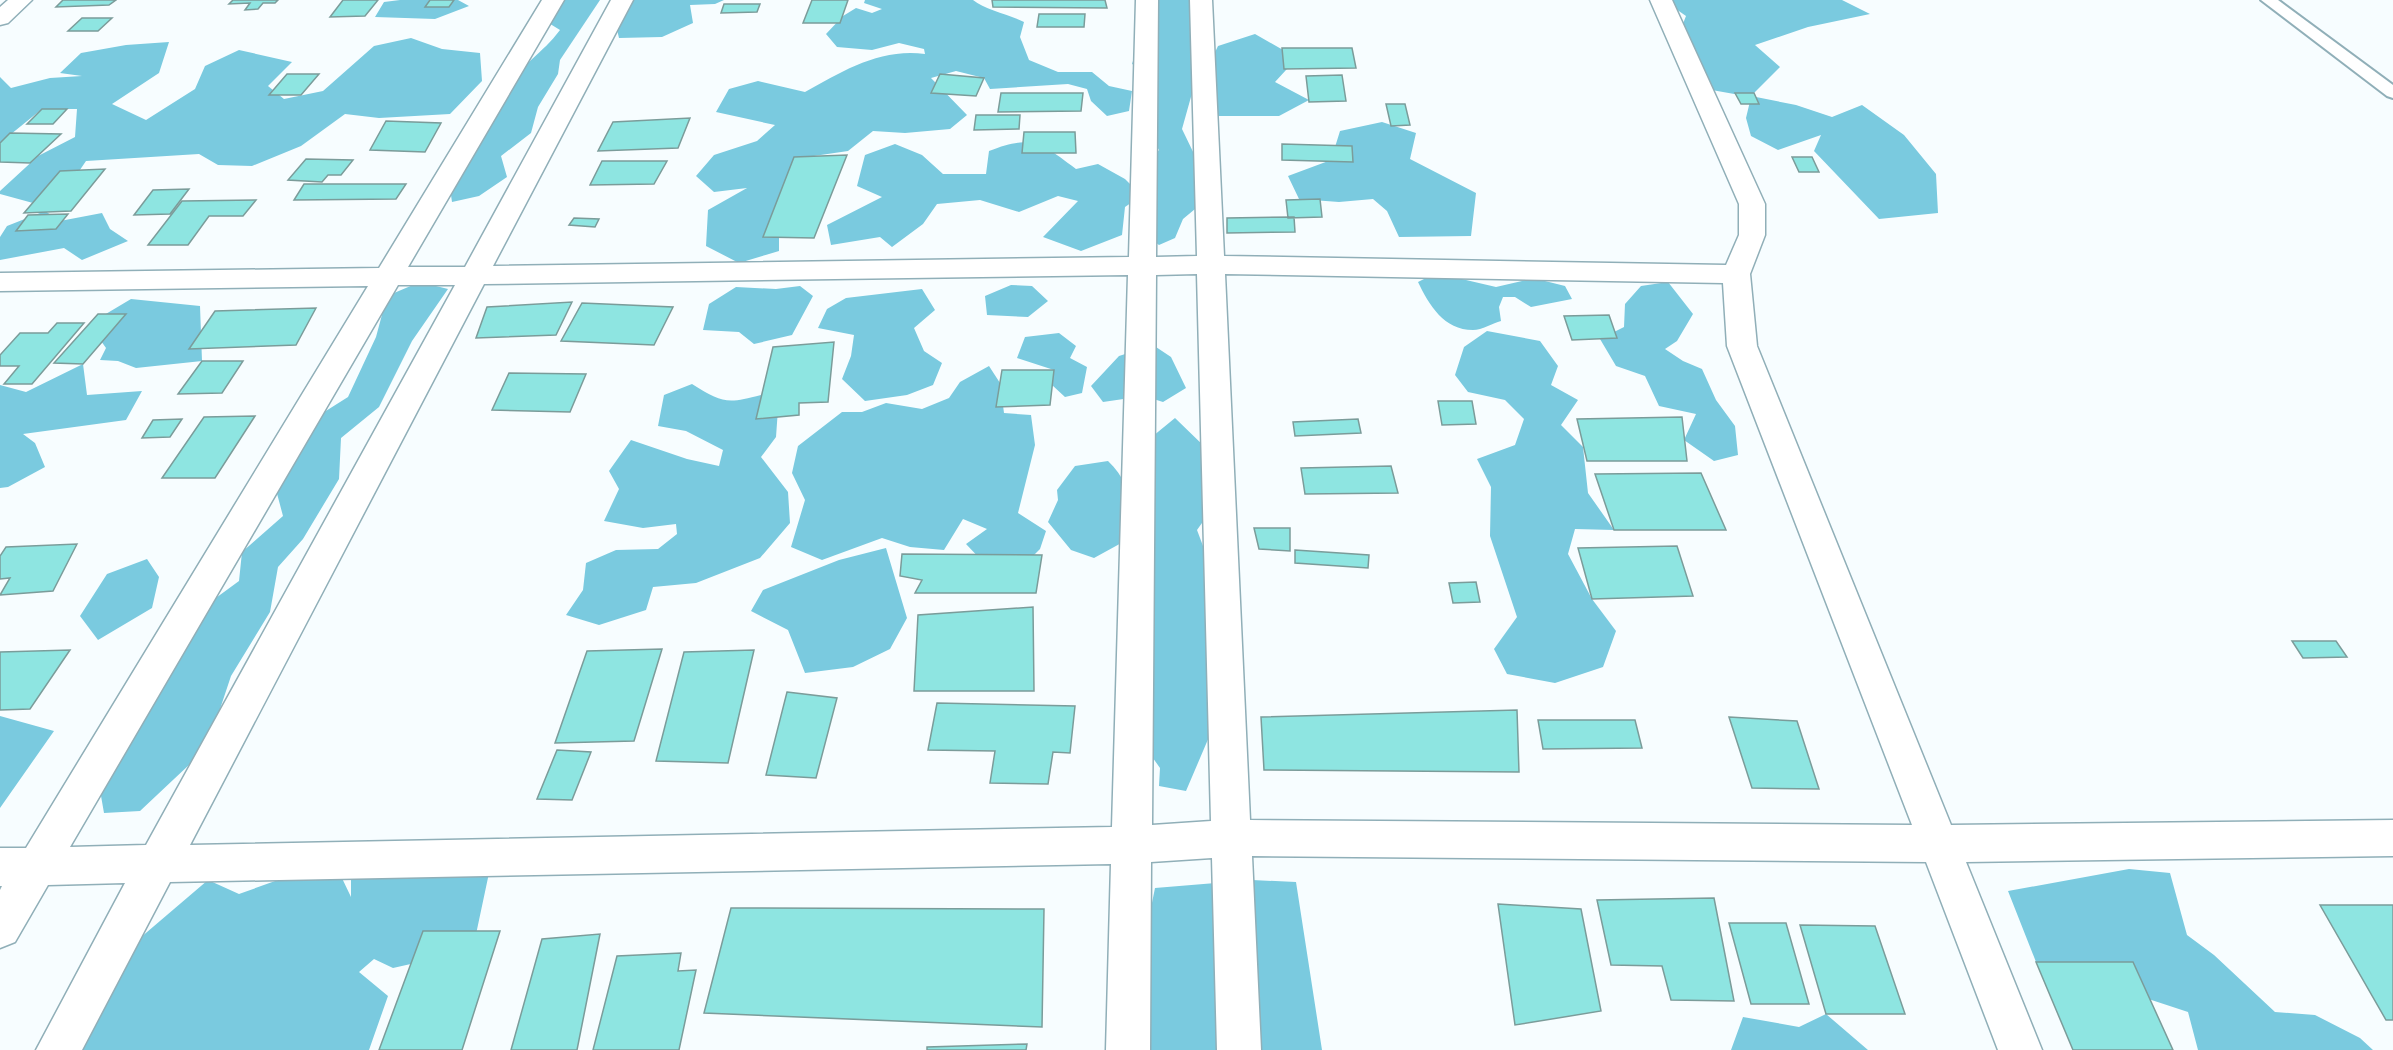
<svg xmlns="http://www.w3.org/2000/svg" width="2393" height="1050" viewBox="0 0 2393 1050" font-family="'Nunito Sans',sans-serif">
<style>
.forest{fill:#7acadf}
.building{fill:#8ee5e1;stroke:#7b9c9a;stroke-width:1.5}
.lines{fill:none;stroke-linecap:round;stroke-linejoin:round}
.service-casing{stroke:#90afb8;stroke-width:4}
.minor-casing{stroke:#90afb8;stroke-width:3}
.service{fill:#fff;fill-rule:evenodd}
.minor{fill:#fff;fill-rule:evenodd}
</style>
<rect width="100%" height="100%" fill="#f7fdff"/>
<!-- forest -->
<path class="forest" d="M400 0H458L469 6 435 19 375 17 384 2Z
M559 0H600L560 60 558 74 538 107 531 133 501 156 507 177 479 196 452 202 450 188 482 120 500 112C507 70 537 61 560 30L547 22Z
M629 0H724L715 4 690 5 693 23 662 37 619 38 614 17Z
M865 0H973C985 10 1008 14 1024 22L1020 37 1029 60 1058 72H1092L1109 86 1132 91 1129 111 1107 116 1091 101 1087 89 1068 84 990 89 984 78 956 71 931 78 967 115 950 129 905 133 873 131 848 151 807 157 779 213V251L739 263 706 246 708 210 747 188 714 192 696 176 714 155 757 141 775 125 716 112 729 89 758 81 805 92C843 71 880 48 925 54L924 49 899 43 872 50 837 47 826 34 843 16 856 8 872 13 882 9 864 3Z
M1139 0H1198L1196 79 1182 129 1196 158 1201 204 1183 219 1175 238 1159 245 1139 230 1141 196 1125 207 1122 235 1081 251 1043 237 1078 201 1058 196 1019 212 980 200 937 204 923 224 892 247 880 237 831 245 827 225 882 197 857 186 865 155 895 144 922 155 943 174H986L989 151C1032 134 1041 143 1076 169L1098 164 1125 179 1141 195 1143 168 1159 150 1145 127 1155 74 1132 64 1142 33Z
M1663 0H1842L1870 14 1808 27 1755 45 1780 67 1751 96 1796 105 1832 117 1862 105 1904 135 1936 174 1938 213 1879 219 1814 151 1821 135 1778 150 1751 136 1746 118 1751 97 1695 87 1675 44 1686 16Z
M1255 34 1297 58 1275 82 1309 100 1279 116H1205L1204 75 1218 46Z
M411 38 442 49 480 53 482 81 450 114 379 118 345 114 301 146 252 166 218 165 199 154 86 161 67 189 33 203 0 194V191L38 156 75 137 77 109H42L0 143V77L11 88 50 78 82 76 60 73 81 53 126 45 169 42 159 73 112 104 146 120 195 89 205 66 239 50 292 62 268 86 284 99 323 91 374 46Z
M1382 122 1416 133 1410 159 1476 193 1471 236 1399 237 1387 211 1373 199 1339 202 1299 199 1288 176 1331 160 1340 131Z
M45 211 60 221 102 213 110 229 128 241 82 260 64 248 0 260V237L7 226Z
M1436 273 1496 287 1522 281H1545L1565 286 1572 299 1531 307 1515 297H1503L1499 307 1501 321C1493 323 1482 330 1473 330 1444 330 1429 305 1418 282Z
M420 282 448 289 412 341 379 407 341 438 339 479 303 539 278 567 270 612 231 676 207 748 140 811 104 813 97 773 194 614 239 581 242 552 283 516 275 486 302 426 348 397 376 337 387 296Z
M1668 282 1693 314 1677 341 1665 349 1683 361 1702 369 1716 400 1735 426 1738 455 1714 461 1684 440 1696 414 1659 406 1645 376 1616 366 1600 339 1624 327 1625 304 1641 286Z
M1011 285 1032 286 1048 301 1028 317 987 315 985 296Z
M800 286 813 296 792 335 754 344 739 332 703 330 709 304 736 287 776 289Z
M922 289 935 310 914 328 924 351 942 363 933 385 907 395 865 401 842 379 851 356 854 335 818 328 827 309 846 298Z
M131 299 200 306 202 361 136 368 118 361 100 360 106 348 89 324Z
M1487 331 1540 341 1558 366 1551 385 1578 400 1561 425 1583 447 1588 493 1614 530 1575 529 1568 554 1592 599 1616 631 1603 667 1555 683 1507 674 1494 649 1517 617 1490 536 1491 487 1477 459 1515 445 1524 419 1505 400 1468 392 1455 375 1464 347Z
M1059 333 1076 346 1070 358 1087 367 1082 393 1065 397 1052 385 1054 370 1017 358 1025 337Z
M1153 345 1171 357 1186 388 1163 402 1144 396 1103 402 1091 386 1119 356Z
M83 364 87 395 142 391 126 420 23 434 35 443 45 467 8 487 0 488V385L26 392Z
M989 366 1000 383 1004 413 1031 415 1035 445 1018 513 1046 531 1040 549 1020 569 985 564 966 544 987 529 963 519 944 550 910 547 882 538 822 560 791 547 805 500 792 473 798 446 842 412H862L886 403 922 409 949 398 960 382Z
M692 384C722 403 727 404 761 395L778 409 776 437 761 457 788 492 790 523 760 558 696 583 653 587 646 610 599 625 566 615 583 590 586 563 616 550 658 549 677 534 676 524 643 528 604 521 619 489 609 471 631 440 687 459 719 466 723 450 686 431 658 426 664 395Z
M1175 418 1207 449 1219 499 1197 530 1215 578 1209 737 1186 791 1159 786 1160 768 1143 744 1153 436Z
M1108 461C1134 486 1131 508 1125 541L1094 558 1071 550 1048 522 1058 500 1057 490 1075 466Z
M886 548 907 618 890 649 853 667 805 673 788 630 751 611 763 590 839 560Z
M147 559 159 577 152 608 98 640 80 616 107 574Z
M0 716 54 731 0 808Z
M2129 869 2170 873 2187 935 2214 955 2275 1012 2315 1015 2360 1038 2373 1050H2198L2188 1012 2036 962 2008 891Z
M489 873 475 939 424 961 393 968 374 959 359 972 388 996 369 1050H75L133 944 208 880 239 894 292 875 340 874 351 897V876Z
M1252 880 1296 882 1322 1050H1145L1141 957 1155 888Z
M1826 1014 1868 1050H1731L1743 1017 1799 1027Z"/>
<!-- building -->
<path class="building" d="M63 0H116L109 5 56 7Z
M233 0H278L275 3H263L258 9 245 10 250 3 229 4Z
M343 0H378L365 16 330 17Z
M430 0H454L449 7H425Z
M812 0H848L840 23H803Z
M992 0H1105L1107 8 993 7Z
M724 4H760L757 12 721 13Z
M1039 14H1085L1084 27H1037Z
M82 18H112L98 31H68Z
M1282 48H1352L1356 68 1284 69Z
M287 74H319L301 95H269Z
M940 74 984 78 976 96 931 93Z
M1342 75 1346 101 1309 102 1306 76Z
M1001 93H1083L1081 111 998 112Z
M1735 93H1754L1759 104H1741Z
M1386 104H1405L1410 125 1391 126Z
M42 109H67L53 124H27Z
M976 115H1020L1019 129 974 130Z
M690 118 678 148 598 151 613 122Z
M386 121 441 123 425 152 370 150Z
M1024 132H1075L1076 153H1022Z
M10 133 61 134 30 163 0 162V143Z
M1282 144 1352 146 1353 162 1282 160Z
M847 155 814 238 763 237 794 157Z
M1792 157H1812L1819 172H1799Z
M306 159 353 160 341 175H328L322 182 288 180Z
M602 161H667L654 184 590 185Z
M105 169 71 211 24 213 60 171Z
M304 184H406L396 199 294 200Z
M189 189 170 214 134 215 153 190Z
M1320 199 1322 217 1288 218 1286 200Z
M256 200 243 216H209L188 245H148L182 201Z
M68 214 56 229 16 231 28 215Z
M1294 217 1295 232 1227 233V218Z
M574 218 599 219 595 227 569 225Z
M572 302 556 335 476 338 487 307Z
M582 303 673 307 654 345 561 341Z
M316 308 296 345 189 349 215 311Z
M98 314H126L83 364 54 363Z
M1609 315 1617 338 1572 340 1564 316Z
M57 323H84L32 384H4L19 366H0V355L20 333H48Z
M834 342 828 402 799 403V415L756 419 773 347Z
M202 361H243L222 393 178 394Z
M1002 370H1054L1050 405 996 407Z
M509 373 586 374 570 412 492 410Z
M1438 401H1472L1476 424 1442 425Z
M255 416 215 478H162L204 417Z
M1682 417 1687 461H1587L1577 419Z
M182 419 170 437 142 438 153 420Z
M1358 419 1361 433 1295 436 1293 422Z
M1391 466 1398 493 1305 494 1301 468Z
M1701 473 1726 530H1614L1595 474Z
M1254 528H1290V551L1259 549Z
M77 544 53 591 0 595 10 578 0 579V556L6 547Z
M1677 546 1693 596 1592 599 1578 548Z
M1295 550 1369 555 1368 568 1295 563Z
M902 554 1042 555 1036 593H915L922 580 900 576Z
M1476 582 1480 602 1453 603 1449 583Z
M1033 607 1034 691H914L918 615Z
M2292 641H2336L2347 657 2303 658Z
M662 649 634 741 555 743 587 651Z
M70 650 30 709 0 710V652Z
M754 650 728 763 656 761 684 652Z
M787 692 837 698 816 778 766 775Z
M937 703 1075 706 1070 753 1053 752 1048 784 990 783 995 751 928 750Z
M1517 710 1519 772 1264 770 1261 717Z
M1729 717 1797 721 1819 789 1752 788Z
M1538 720H1635L1642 748 1543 749Z
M557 750 591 752 572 800 537 799Z
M1714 898 1734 1001 1671 1000 1662 966 1611 965 1597 900Z
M1498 904 1581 909 1601 1011 1515 1025Z
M2320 905H2393V1020H2386Z
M731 908 1044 909 1042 1027 704 1013Z
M1729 923H1786L1809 1004H1751Z
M1800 925 1875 926 1905 1014H1826Z
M423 931H500L462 1050H379Z
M600 934 577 1050H511L542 939Z
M681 953 678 971 696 970 679 1050H593L617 956Z
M2036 962H2133L2173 1050H2073Z
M1027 1044 1026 1050H927V1047Z"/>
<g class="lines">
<!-- service casing -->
<g class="service-casing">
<path id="service" d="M2261 0H2278L2393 85V98L2387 96Z"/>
</g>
<!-- minor casing -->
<g class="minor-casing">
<path id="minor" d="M8 0H32L8 23 0 25V7Z
M542 0H564L408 267H465L611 0H633L493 266 1129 257 1136 0H1158L1156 257 1197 256 1190 0H1212L1224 256 1726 265 1739 235V204L1650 0H1672L1765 204V235L1750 274 1757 346 1951 825 2393 820V856L1966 862 2042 1050H1998L1926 862 1252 856 1261 1050H1217L1212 858 1151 862 1150 1050H1106L1111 864 170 882 82 1050H36L125 883 48 885 15 942 0 948V890L2 886H0V848H26L368 286 0 291V273L379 268ZM1197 274 1211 821 1152 825 1156 275ZM1225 274 1723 283 1727 346 1912 825 1250 820ZM1128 275 1112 827 190 845 484 284ZM398 285H455L146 845 70 847Z"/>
</g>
<!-- service -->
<use href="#service" class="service"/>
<!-- minor -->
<use href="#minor" class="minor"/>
</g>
</svg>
